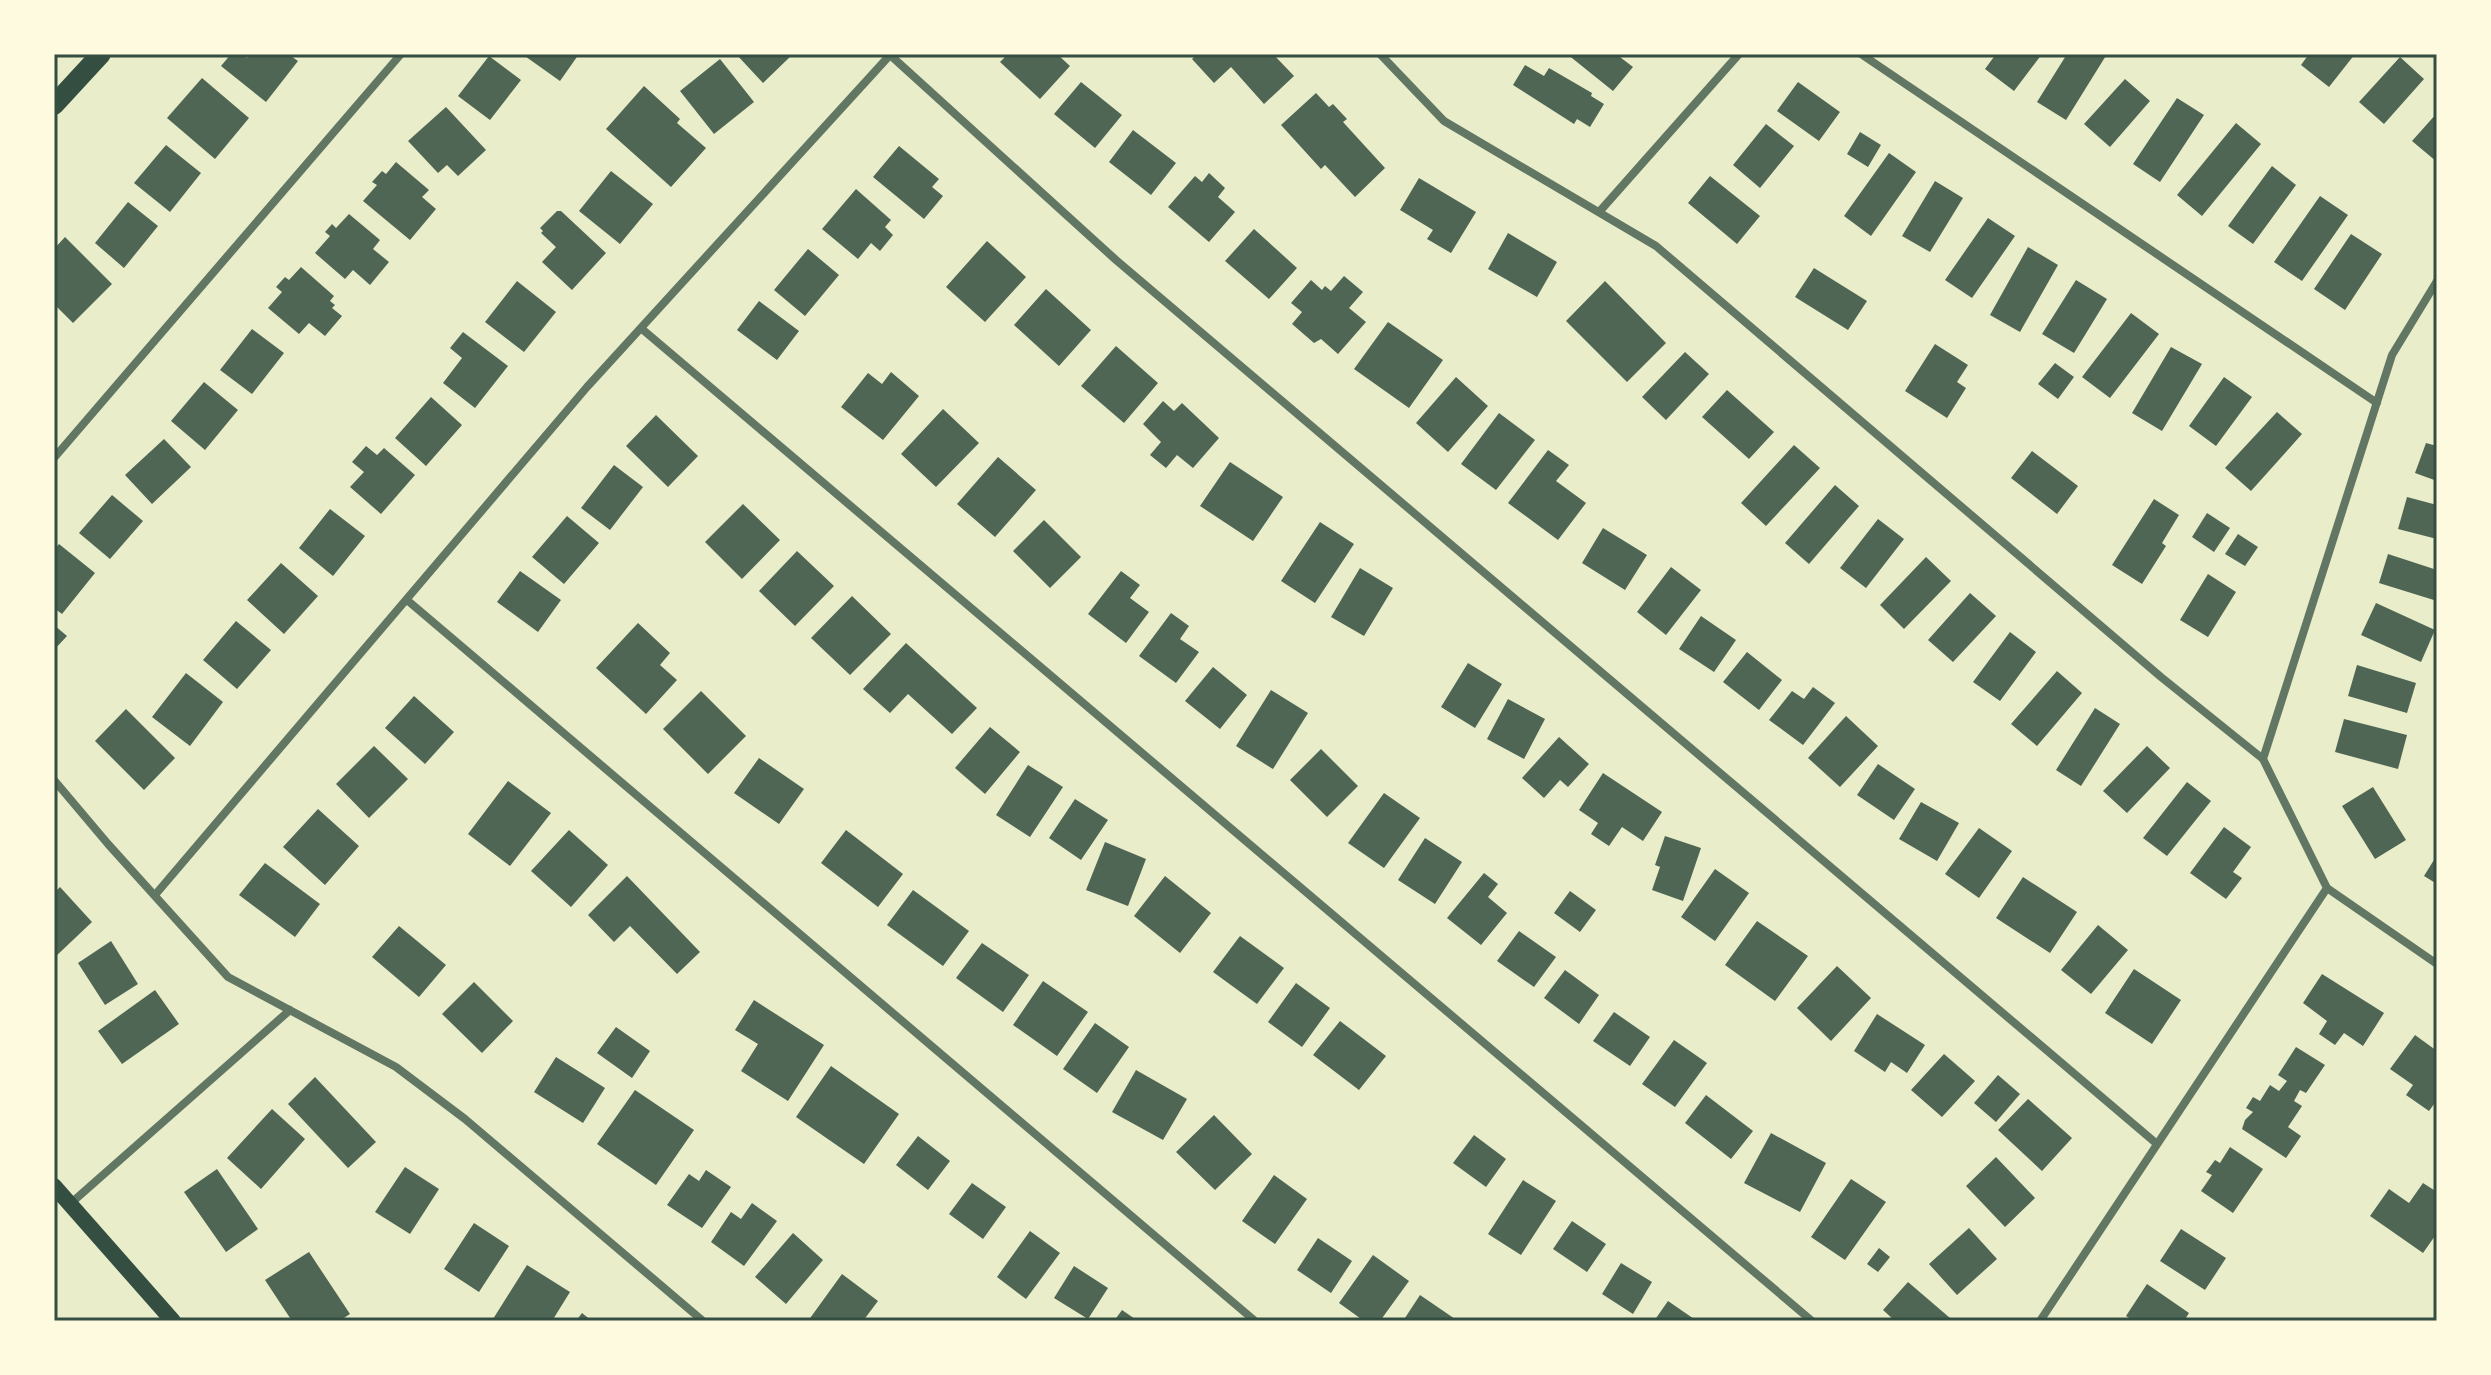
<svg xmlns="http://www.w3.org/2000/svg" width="2491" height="1375" viewBox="0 0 2491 1375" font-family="Quicksand,sans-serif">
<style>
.building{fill:#4f6655}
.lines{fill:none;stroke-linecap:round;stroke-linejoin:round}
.minor{stroke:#617663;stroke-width:8}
.secondary{stroke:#344e41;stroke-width:16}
.primary{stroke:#344e41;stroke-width:20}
.neatline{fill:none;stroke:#344e41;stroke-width:3}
</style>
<rect width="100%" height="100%" fill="#e9edc9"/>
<!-- building -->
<path class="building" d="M231 54H243L247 58 250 54H288L298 61 266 102 221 66Z
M522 54H579L560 81Z
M736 54H793L763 83Z
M1008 54H1057L1070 66 1040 99 1000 62Z
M1197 54H1273L1294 76 1264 104 1231 67 1214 83 1192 59Z
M1567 54H1616L1633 67 1613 91Z
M1996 54H2042L2014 91 1985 69Z
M2067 54H2107L2066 120 2037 102Z
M2309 54H2355L2329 87 2301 65Z
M489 56 521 80 490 120 458 96Z
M2400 57 2424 79 2384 124 2359 102Z
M720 59 754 102 714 134 680 91Z
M1525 65 1544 76 1549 68 1592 93 1591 96 1604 104 1590 127 1577 119 1574 124 1513 85Z
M202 78 249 118 215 159 167 118Z
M2125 79 2150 101 2110 147 2084 124Z
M1081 82 1122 115 1095 148 1054 114Z
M1798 82 1840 112 1819 141 1777 111Z
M644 86 680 119 677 123 706 148 671 187 606 129Z
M1316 93 1329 107 1333 104 1347 119 1343 122 1385 168 1355 197 1325 165 1321 169 1281 125Z
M2177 98 2204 115 2160 182 2133 164Z
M446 107 486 150 458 176 447 165 438 173 408 141Z
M2437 113V162L2412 141Z
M2236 123 2261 144 2202 216 2177 195Z
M1766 124 1794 146 1760 188 1733 165Z
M1133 130 1176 163 1151 195 1109 162Z
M1860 132 1881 145 1868 167 1847 154Z
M166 145 201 173 170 212 134 183Z
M899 146 939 179 932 187 943 196 924 219 873 177Z
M1889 153 1916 172 1871 236 1844 216Z
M396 162 429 190 422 197 436 209 410 240 363 201 377 185 372 182 382 171 386 174Z
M2272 166 2296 185 2253 244 2228 226Z
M611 171 653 204 620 244 579 211Z
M1209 173 1225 188 1218 197 1235 212 1209 242 1168 207 1195 176 1202 182Z
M1710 176 1760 216 1737 244 1688 203Z
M1419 178 1476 212 1451 253 1427 239 1433 230 1400 210Z
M1935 181 1963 198 1930 252 1902 236Z
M856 189 891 220 885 227 893 235 880 251 871 243 858 259 822 229Z
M2320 196 2348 215 2302 281 2274 262Z
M128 202 158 226 124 268 95 243Z
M557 211H561L606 253 572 290 542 262 556 247 541 233 543 231 540 228Z
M349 214 380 240 373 249 389 262 370 285 353 270 345 279 315 253 330 236 325 232 332 224 336 228Z
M1988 218 2015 236 1972 298 1945 280Z
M1254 229 1297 268 1269 299 1225 261Z
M1508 233 1557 262 1537 297 1488 269Z
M2351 234 2382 254 2345 310 2314 289Z
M65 237 112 284 73 323 54 304V249Z
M987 241 1026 277 985 322 946 287Z
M2028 247 2058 265 2020 332 1990 315Z
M808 249 839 275 805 316 774 290Z
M301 267 334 296 330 301 335 305 332 308 342 316 325 336 309 323 299 334 268 308 282 292 276 287 285 277 289 280Z
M1814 268 1867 301 1848 330 1795 297Z
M1344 276 1363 292 1349 308 1366 322 1338 354 1321 339 1314 343 1292 324 1302 312 1291 303 1311 280 1322 290 1325 286 1331 291Z
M2076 280 2107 299 2074 353 2042 334Z
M517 281 556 312 524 352 485 322Z
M1605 281 1666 343 1627 382 1566 321Z
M1046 289 1091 330 1059 366 1014 325Z
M759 301 799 331 777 360 737 330Z
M2131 313 2159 334 2110 398 2082 377Z
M1388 322 1443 360 1409 408 1354 369Z
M252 329 284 353 252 394 220 370Z
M463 332 508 366 475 408 443 383 462 358 450 348Z
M1935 344 1968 365 1957 382 1966 388 1947 418 1905 391Z
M1116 346 1158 383 1124 423 1081 386Z
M2171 347 2202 364 2162 431 2132 413Z
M1685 352 1709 374 1666 420 1642 397Z
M2055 363 2074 377 2058 399 2038 384Z
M891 372 919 396 883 440 841 407 868 373 882 384Z
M1456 377 1488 406 1448 452 1416 423Z
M2224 377 2252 397 2216 446 2189 426Z
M204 382 238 410 205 450 171 421Z
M1727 390 1774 432 1749 459 1702 417Z
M431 397 462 425 426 466 395 438Z
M1163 401 1174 411 1182 403 1219 438 1193 468 1177 455 1166 468 1150 455 1161 442 1143 424Z
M943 409 979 443 936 487 901 454Z
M2277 412 2302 434 2251 491 2225 468Z
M1499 413 1535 440 1496 490 1461 464Z
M656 415 698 456 668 487 626 446Z
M164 439 191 467 152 504 125 475Z
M2426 443 2437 446V481L2415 473Z
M1794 445 1820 468 1766 526 1741 503Z
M366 446 377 455 384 448 415 475 381 514 350 487 364 472 352 462Z
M1548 450 1569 465 1556 481 1586 503 1558 540 1508 503Z
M2032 451 2078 486 2057 514 2011 478Z
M998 457 1036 490 995 537 957 504Z
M1230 462 1283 497 1253 541 1200 506Z
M614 465 643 487 610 530 581 508Z
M1835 485 1859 506 1809 564 1785 543Z
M112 495 143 521 110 559 79 533Z
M2407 497 2437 505V539L2398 529Z
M2154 499 2179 515 2162 543 2166 546 2142 584 2112 565Z
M743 504 780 540 742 579 705 542Z
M330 509 365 536 333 576 299 548Z
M2207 513 2230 528 2214 552 2192 537Z
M567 516 599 543 564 584 532 557Z
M1878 519 1904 539 1866 588 1840 568Z
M1044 520 1081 557 1050 588 1013 551Z
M1320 522 1354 544 1315 603 1281 581Z
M1603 528 1647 555 1625 590 1582 563Z
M2238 534 2258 547 2245 566 2225 554Z
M59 544 95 573 62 614 54 608V550Z
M797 551 834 586 795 626 759 591Z
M2388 554 2437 570V601L2379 583Z
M1926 557 1951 581 1904 629 1880 605Z
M281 563 318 596 284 634 247 600Z
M1671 567 1701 590 1666 635 1637 612Z
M1360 568 1393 588 1364 636 1331 617Z
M520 571 561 600 538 632 497 602Z
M1121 571 1140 585 1130 598 1149 612 1126 643 1088 614Z
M2208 574 2236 592 2208 637 2180 620Z
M1970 593 1996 616 1953 662 1928 640Z
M852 596 891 634 850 675 811 638Z
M2376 603 2435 630 2421 662 2361 635Z
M1171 613 1189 626 1180 639 1199 652 1176 683 1139 656Z
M1701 616 1736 640 1714 672 1679 649Z
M236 621 271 650 237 689 203 660Z
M638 623 670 653 660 665 677 680 646 714 596 668Z
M54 625 67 636 54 650Z
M2010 632 2036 652 2000 701 1973 682Z
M906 643 977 708 952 734 908 694 890 713 863 689Z
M1747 652 1782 680 1759 710 1723 682Z
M1468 663 1502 684 1475 728 1441 707Z
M2357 665 2416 683 2407 713 2348 696Z
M1213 667 1247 695 1220 729 1185 701Z
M2057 671 2082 693 2037 746 2011 724Z
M186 673 223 702 190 746 152 717Z
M1813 687 1835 703 1803 745 1769 720 1792 691 1804 699Z
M1271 690 1308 713 1273 769 1236 746Z
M701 691 746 736 708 774 663 729Z
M414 696 454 732 425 764 385 728Z
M1508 699 1545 719 1524 759 1487 739Z
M2095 708 2120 724 2081 786 2056 770Z
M126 709 175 758 144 790 95 741Z
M1846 716 1878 746 1840 787 1808 758Z
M2344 719 2407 735 2398 769 2335 752Z
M990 727 1020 752 985 794 955 768Z
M1559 737 1589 764 1568 787 1560 780 1544 798 1522 778Z
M374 746 408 779 369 818 336 784Z
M2147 746 2170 768 2127 813 2103 791Z
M1321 749 1358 786 1327 817 1290 780Z
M759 758 804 789 779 824 734 793Z
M1878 764 1915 789 1894 820 1857 795Z
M1028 765 1063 787 1030 837 996 815Z
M1603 773 1662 812 1643 841 1622 827 1609 846 1591 834 1598 823 1579 810Z
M508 781 551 813 510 866 468 834Z
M2187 782 2211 801 2167 856 2143 838Z
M2373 787 2406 840 2375 859 2342 806Z
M1384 793 1420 818 1384 868 1348 843Z
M1075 799 1108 820 1081 860 1049 838Z
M1921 802 1959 823 1937 861 1899 839Z
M318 809 359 846 325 885 283 847Z
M2224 827 2251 847 2233 872 2242 878 2226 899 2190 873Z
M1979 828 2012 851 1979 898 1945 874Z
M569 830 608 865 571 907 531 871Z
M846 830 903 874 878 907 821 863Z
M1665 836 1701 848 1683 901 1652 890 1660 867 1655 865Z
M1425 838 1462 862 1435 904 1398 880Z
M1105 842 1146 859 1128 906 1086 890Z
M2437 855V884L2424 876Z
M265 863 320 904 295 937 239 895Z
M1715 869 1749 893 1715 941 1681 917Z
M1484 873 1498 884 1488 897 1507 913 1481 945 1447 918Z
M627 876 700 952 677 974 630 926 614 942 588 915Z
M1165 876 1211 913 1180 953 1134 916Z
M2023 877 2077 912 2050 953 1996 918Z
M60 887 92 922 54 958V893Z
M913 890 969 931 943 966 887 925Z
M1570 891 1596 910 1580 932 1554 913Z
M1757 921 1808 956 1775 1001 1725 965Z
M2098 925 2128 950 2091 994 2061 970Z
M399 926 446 965 419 997 372 957Z
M1519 931 1556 957 1534 987 1497 961Z
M1240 936 1284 968 1257 1004 1213 972Z
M111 941 138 984 105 1005 78 963Z
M982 943 1029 975 1003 1012 956 978Z
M1837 966 1871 998 1831 1041 1797 1008Z
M2134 969 2181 1000 2152 1044 2105 1013Z
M1565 970 1599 995 1579 1024 1544 998Z
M2322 974 2384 1013 2363 1046 2344 1033 2335 1045 2319 1034 2327 1021 2303 1003Z
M1043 981 1088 1012 1057 1056 1013 1025Z
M474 982 513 1021 482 1053 442 1014Z
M1296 983 1330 1008 1302 1047 1268 1022Z
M155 990 179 1024 122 1064 98 1031Z
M754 1000 824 1045 788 1101 741 1071 758 1044 735 1030Z
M1614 1012 1650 1037 1630 1066 1593 1041Z
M1877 1014 1925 1045 1907 1073 1891 1062 1885 1072 1854 1051Z
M1340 1021 1386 1056 1359 1090 1313 1055Z
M1095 1023 1129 1047 1097 1093 1063 1069Z
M616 1027 650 1051 632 1078 597 1053Z
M2415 1035 2437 1051V1100L2429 1111 2406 1095 2413 1085 2390 1069Z
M1674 1040 1707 1063 1675 1107 1642 1084Z
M2296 1047 2325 1065 2306 1093 2300 1090 2294 1101 2302 1106 2288 1127 2301 1136 2286 1158 2242 1129 2245 1120 2253 1112 2246 1108 2253 1097 2260 1101 2270 1085 2279 1091 2287 1081 2278 1075Z
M1944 1054 1975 1081 1942 1117 1911 1090Z
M556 1057 605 1088 583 1123 534 1092Z
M831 1066 899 1114 864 1164 796 1117Z
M1136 1070 1187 1099 1163 1140 1112 1112Z
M1998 1075 2020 1094 1996 1122 1974 1103Z
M315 1077 376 1142 348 1168 288 1104Z
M635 1090 694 1130 656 1185 597 1144Z
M1706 1095 1753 1131 1731 1159 1685 1123Z
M2028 1099 2072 1138 2042 1171 1998 1130Z
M272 1109 305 1139 261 1189 227 1158Z
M1214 1115 1252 1154 1215 1190 1176 1152Z
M1771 1133 1826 1163 1800 1212 1744 1183Z
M1474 1135 1506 1159 1486 1187 1453 1163Z
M918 1136 950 1161 928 1190 896 1165Z
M2230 1147 2263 1169 2233 1213 2201 1191 2212 1175 2206 1172 2215 1160 2220 1163Z
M1996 1157 2035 1198 2005 1227 1966 1186Z
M405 1167 439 1189 410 1234 375 1212Z
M217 1169 258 1229 226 1252 184 1192Z
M706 1170 731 1187 702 1228 667 1205 689 1174 699 1181Z
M1274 1175 1307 1199 1275 1244 1242 1221Z
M1851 1179 1886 1202 1845 1260 1811 1237Z
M1523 1180 1556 1201 1521 1255 1488 1234Z
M972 1183 1006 1207 983 1239 949 1214Z
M2423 1183 2437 1192V1233L2423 1253 2370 1216 2389 1189 2409 1203Z
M752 1203 777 1221 744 1266 711 1242 731 1212 741 1219Z
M1572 1221 1606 1244 1587 1272 1553 1249Z
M474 1223 509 1246 479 1292 444 1269Z
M1969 1228 1997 1259 1957 1295 1929 1264Z
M2181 1229 2226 1258 2205 1290 2160 1261Z
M1030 1231 1060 1253 1026 1299 997 1277Z
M793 1233 823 1260 786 1304 755 1277Z
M1318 1238 1352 1261 1331 1293 1297 1270Z
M1879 1248 1890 1257 1878 1272 1867 1264Z
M309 1252 350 1314 339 1321H292L265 1280Z
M1373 1255 1409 1281 1380 1321H1364L1339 1303Z
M1621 1263 1652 1282 1633 1314 1602 1294Z
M527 1265 570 1292 552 1321H497L493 1319Z
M1074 1266 1108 1288 1088 1319 1054 1298Z
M842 1274 878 1301 863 1321H808Z
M1908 1282 1950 1318 1947 1321H1895L1883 1310Z
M2147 1284 2189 1313 2184 1321H2134L2126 1316Z
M1420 1295 1458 1321H1403Z
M1668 1301 1697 1321H1654Z
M1122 1310 1138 1321H1114Z
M582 1313 592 1321H576Z"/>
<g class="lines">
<!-- minor -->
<path class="minor" d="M889 54 1116 260 2157 1144
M1380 54 1444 121 1656 246 2161 677 2263 759 2327 888 2437 964
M1861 54 2377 403
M1600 211 1739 54
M642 329 1812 1321
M54 458 401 54
M407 600 1255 1321
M2263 759 2392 355 2437 281
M54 780 108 844 228 977 396 1067 465 1119 703 1321
M155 895 587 387 890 55
M70 1204 290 1010
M2040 1321 2327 888"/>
<!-- secondary -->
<path class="secondary" d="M54 1186 173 1321"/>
<!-- primary -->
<path class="primary" d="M54 105 101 54"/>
</g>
<!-- border -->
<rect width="2491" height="1375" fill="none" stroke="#fefae0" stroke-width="112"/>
<rect x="56" y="56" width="2379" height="1263" class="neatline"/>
</svg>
